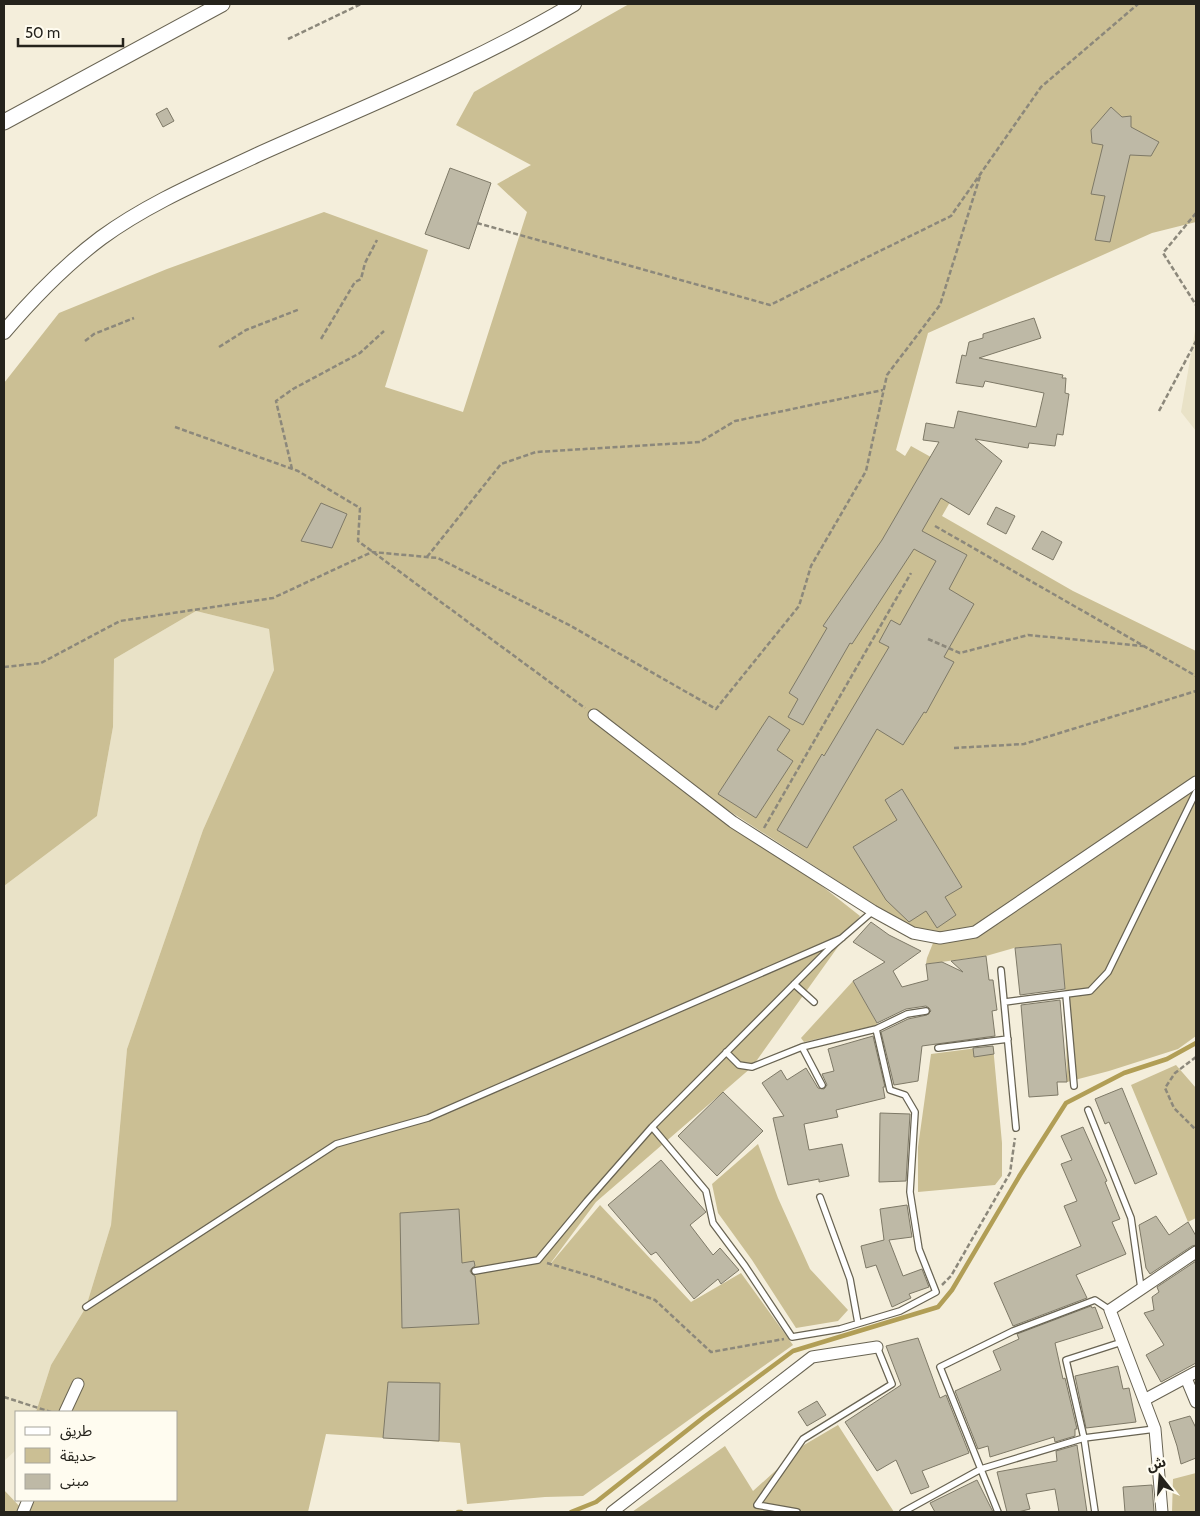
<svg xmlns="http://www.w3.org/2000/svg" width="1200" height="1516" viewBox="0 0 1200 1516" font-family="Cabin,'Noto Sans Arabic',sans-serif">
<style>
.built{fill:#e9e2c7}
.green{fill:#cbbf94}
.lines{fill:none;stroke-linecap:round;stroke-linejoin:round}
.stream{stroke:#b19e56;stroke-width:4.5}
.building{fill:#beb9a6;stroke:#7e7967}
.service-casing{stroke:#686352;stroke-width:8}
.minor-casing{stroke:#686352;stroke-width:13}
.tertiary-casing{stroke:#686352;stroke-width:16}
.secondary-casing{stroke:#686352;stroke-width:17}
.path{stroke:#8c887b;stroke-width:2.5;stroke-dasharray:5 2.5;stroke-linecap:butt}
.service{stroke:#fff;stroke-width:5.5}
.minor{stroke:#fff;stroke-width:11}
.tertiary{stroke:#fff;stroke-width:14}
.secondary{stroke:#fff;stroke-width:15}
</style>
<rect width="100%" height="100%" fill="#f4eedb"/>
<!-- built -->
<path class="built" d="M1196 325V431L1181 412Z
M196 611 269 629 274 670 203 830 127 1049 111 1225 86 1307 51 1365 36 1412H16V1450L4 1461V886L97 816 113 727 114 659Z"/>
<!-- green -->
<path class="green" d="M629 4H1196V222L1152 233 928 333 896 450 905 456 911 446 965 476 942 516 1073 591 1196 651V1036L1178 1049 1109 1071 1067 1082 1065 989 1060 944 1014 948 986 956 926 964 927 958 933 943 714 801 860 916 752 1067 596 1202 547 1268 600 1205 691 1302 741 1273 793 1345 583 1496 545 1497 467 1504 460 1443 326 1434 308 1512H4V1490L23 1510 24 1500H176V1412H36L51 1365 86 1307 111 1225 127 1049 203 830 274 670 269 629 196 611 114 659 113 727 97 816 4 886V383L59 313 167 269 324 212 428 250 385 387 463 412 527 212 497 184 531 165 456 125 474 92Z
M853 981 878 1025 804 1042 801 1038Z
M993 1046 1002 1143V1176L995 1185 918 1192V1147L931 1054Z
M1176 1065 1196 1088V1218L1188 1222 1131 1085Z
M758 1144 778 1198 810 1269 848 1310 838 1321 796 1328 752 1260 718 1213 712 1184Z
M838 1425 894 1512H632L725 1446 753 1491 804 1445Z
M1196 1473V1512H1172L1173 1479Z"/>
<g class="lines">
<!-- stream -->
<path class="stream" d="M458 1512H461
M571 1512 596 1502 704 1417 793 1351 938 1307 952 1290 1020 1175 1066 1103 1124 1073 1167 1059 1196 1043"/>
</g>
<!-- building -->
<path class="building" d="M1111 107 1122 117 1131 116V127L1159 142 1151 156 1130 155 1110 242 1095 240 1105 196 1091 194 1103 145 1092 143 1091 130Z
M167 108 174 121 163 127 156 114Z
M450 168 491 183 469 249 425 234Z
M1034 318 1041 338 979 358 1063 375 1062 378H1066L1065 393 1069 394 1063 435 1057 434 1055 446 1029 443 1028 448 975 439 1002 461 969 515 941 498 922 531 967 555 949 589 974 604 944 657 954 662 926 713 924 712 903 745 877 729 807 848 777 830 822 754 824 756 889 647 879 642 891 620 900 625 936 561 914 549 852 644 850 643 803 725 788 717 798 699 789 693 827 628 823 626 882 540 939 442 923 440 926 423 954 428 958 411 1036 427 1044 393 985 381 983 387 956 383 962 355 966 356 969 342 983 338V334Z
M321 503 347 514 332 548 301 541Z
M996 507 1015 516 1006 534 987 524Z
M1042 531 1062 542 1053 560 1032 549Z
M769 716 790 730 777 750 793 761 756 818 718 794Z
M902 789 962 887 945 897 956 915 937 928 926 911 909 922 886 900 853 847 897 820 885 800Z
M871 922 889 935 921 951 893 971 902 987 928 980 926 964 942 962 963 972 951 961 986 956 989 980H993L997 1010 992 1011 995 1036 922 1046 918 1081 894 1085 881 1032 908 1019 927 1015 931 1011 929 1008 926 1006 906 1009 877 1023 853 981 885 962 853 942Z
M1061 944 1065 989 1020 995 1015 948Z
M1060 1000 1067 1082H1057L1058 1095 1029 1097 1021 1005Z
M873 1036 885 1087H883L885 1098 836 1110 838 1117 804 1124 809 1150 842 1144 849 1176 819 1182V1179L788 1185 773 1118 784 1116 762 1083 781 1070 787 1080 806 1068 818 1088 824 1089 827 1085 822 1074 834 1071 828 1049Z
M993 1046 994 1054 974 1057 973 1048Z
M1122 1088 1157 1174 1135 1184 1109 1122 1105 1124 1095 1099Z
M723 1092 763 1131 717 1176 678 1136Z
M880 1113 910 1114 906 1181 879 1182Z
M1083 1127 1107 1181 1105 1182 1120 1219 1112 1222 1126 1254 1076 1275 1087 1298 1013 1326 994 1283 1081 1246 1064 1206 1077 1201 1061 1164 1072 1160 1061 1136Z
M661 1160 706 1212 690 1225 713 1255 720 1248 739 1270 721 1284 718 1279 694 1299 656 1252 651 1255 608 1205Z
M907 1205 912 1237 889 1240 903 1276 922 1269 929 1287 909 1294 911 1298 892 1307 876 1265 866 1268 861 1246 884 1240 880 1209Z
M459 1209 462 1263 474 1261 475 1266 472 1268 470 1271 472 1274 475 1276 479 1324 402 1328 400 1213Z
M1156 1216 1169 1235 1188 1222 1196 1236V1245L1192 1246 1150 1274 1146 1268 1139 1225Z
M1196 1261V1363L1161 1382 1146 1355 1164 1345 1144 1313 1154 1310 1152 1297 1159 1292 1157 1287Z
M1091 1306 1092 1308 1095 1307 1103 1328 1055 1343 1063 1379 1065 1378 1077 1429H1075V1436L1055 1442 1054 1437 990 1457 988 1446 978 1449 955 1391 1001 1370 993 1351 1019 1339 1017 1334Z
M918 1338 940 1398 946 1395 969 1453 922 1471 929 1487 911 1494 896 1460 877 1471 845 1422 901 1385 886 1346Z
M1118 1366 1123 1389 1129 1388 1136 1422 1086 1428 1075 1376Z
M388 1382 440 1383 439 1441 383 1438Z
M817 1401 826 1415 807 1426 798 1412Z
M1190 1416 1196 1428V1458L1181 1464 1177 1446 1169 1422Z
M1077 1445 1087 1512H1059L1055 1489 1026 1494 1030 1509 1018 1512H1007L997 1472 1057 1461 1056 1451Z
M977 1480 993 1512H935L930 1503Z
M1152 1485 1154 1512H1125L1123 1487Z"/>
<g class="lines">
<!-- service casing -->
<g class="service-casing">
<path id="service" d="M1001 970 1016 1128
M794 984 814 1002
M1066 995 1074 1086
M1005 1002 1090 991 1108 972 1196 792
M802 1047 822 1085
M938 1048 1008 1039
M726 1052 739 1065 752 1067 802 1047 876 1029
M1088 1110 1131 1218 1141 1288
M652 1127 706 1191 713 1223 745 1266 792 1337 840 1329 900 1311 936 1292 919 1249 910 1192 915 1112 905 1095 890 1090 876 1029 907 1014 926 1011
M820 1197 850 1279 858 1323
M475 1271 538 1260 587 1201 652 1127 829 949 873 911
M86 1307 336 1144 428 1118 842 938
M797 1512 757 1505 803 1439 892 1384 877 1347
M903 1512 981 1469 1084 1438 1155 1429
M998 1512 940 1367 1013 1331 1095 1300 1110 1310
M1095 1512 1084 1438 1066 1360 1122 1342"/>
</g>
<!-- minor casing -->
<g class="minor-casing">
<path id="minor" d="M594 715 733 822 873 911 913 933 940 938 975 932 1196 782
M1186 1378 1196 1402
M1144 1400 1196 1372
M65 1412 78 1384
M23 1512 28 1500
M612 1512 812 1357 877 1347
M1162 1512 1155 1429 1110 1310 1196 1252"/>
</g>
<!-- tertiary casing -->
<g class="tertiary-casing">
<path id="tertiary" d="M4 332C33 298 65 265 101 238 149 203 204 180 257 155 364 107 473 64 574 4"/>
</g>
<!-- secondary casing -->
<g class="secondary-casing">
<path id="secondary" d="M4 122 222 4"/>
</g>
<!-- path -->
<path class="path" d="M288 39 361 4
M1196 213 1163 253 1196 305
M477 223 770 305 951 216 1041 87 1138 4
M321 339 355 282 361 279 365 263 377 240
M85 341 94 334 134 318
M219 347 246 330 300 309
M1159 411 1196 341
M175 427 298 471 360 508 358 541 585 708
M292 469 276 401 293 389 360 353 384 331
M935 526 1196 676
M427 557 501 464 536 452 700 442 735 421 883 390
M928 639 960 653 1028 635 1143 646
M4 667 41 663 120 621 273 598 372 552 438 558 571 626 716 709 799 606 811 566 866 471 887 375 940 305 981 173
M954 748 1024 744 1196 691
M764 828 911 573
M1196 1057 1175 1073 1165 1088 1174 1108 1196 1130
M547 1263 594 1277 655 1300 711 1352 784 1339
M942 1285 951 1276 1010 1173 1015 1138
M4 1397 51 1412"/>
<!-- service -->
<use href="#service" class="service"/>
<!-- minor -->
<use href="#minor" class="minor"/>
<!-- tertiary -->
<use href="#tertiary" class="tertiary"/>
<!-- secondary -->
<use href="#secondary" class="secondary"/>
</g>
<!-- border -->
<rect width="1200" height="1516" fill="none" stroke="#25231c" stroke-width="10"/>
<!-- legend -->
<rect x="15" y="1411" width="162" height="90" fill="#fffcf0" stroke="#a8a59b"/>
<rect x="25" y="1427" width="25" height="8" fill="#ffffff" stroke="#a8a59b"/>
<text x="60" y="1436" font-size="15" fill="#25231c">طريق</text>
<rect x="25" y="1448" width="25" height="15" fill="#cbbf94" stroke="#a8a59b"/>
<text x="60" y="1461" font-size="15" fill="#25231c">حديقة</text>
<rect x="25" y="1474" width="25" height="15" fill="#beb9a6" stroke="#a8a59b"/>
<text x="60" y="1486" font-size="15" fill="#25231c">مبنى</text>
<!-- north arrow -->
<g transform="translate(1160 1476) rotate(343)" stroke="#fffcf0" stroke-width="4" paint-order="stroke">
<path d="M0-4L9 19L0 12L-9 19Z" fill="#25231c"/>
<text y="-8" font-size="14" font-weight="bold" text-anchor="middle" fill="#25231c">ش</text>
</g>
<!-- scale -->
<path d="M18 38v8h105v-8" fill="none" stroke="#25231c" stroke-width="2.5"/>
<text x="25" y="38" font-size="15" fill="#25231c" stroke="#fffcf0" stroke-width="4" paint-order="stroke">50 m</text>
</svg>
